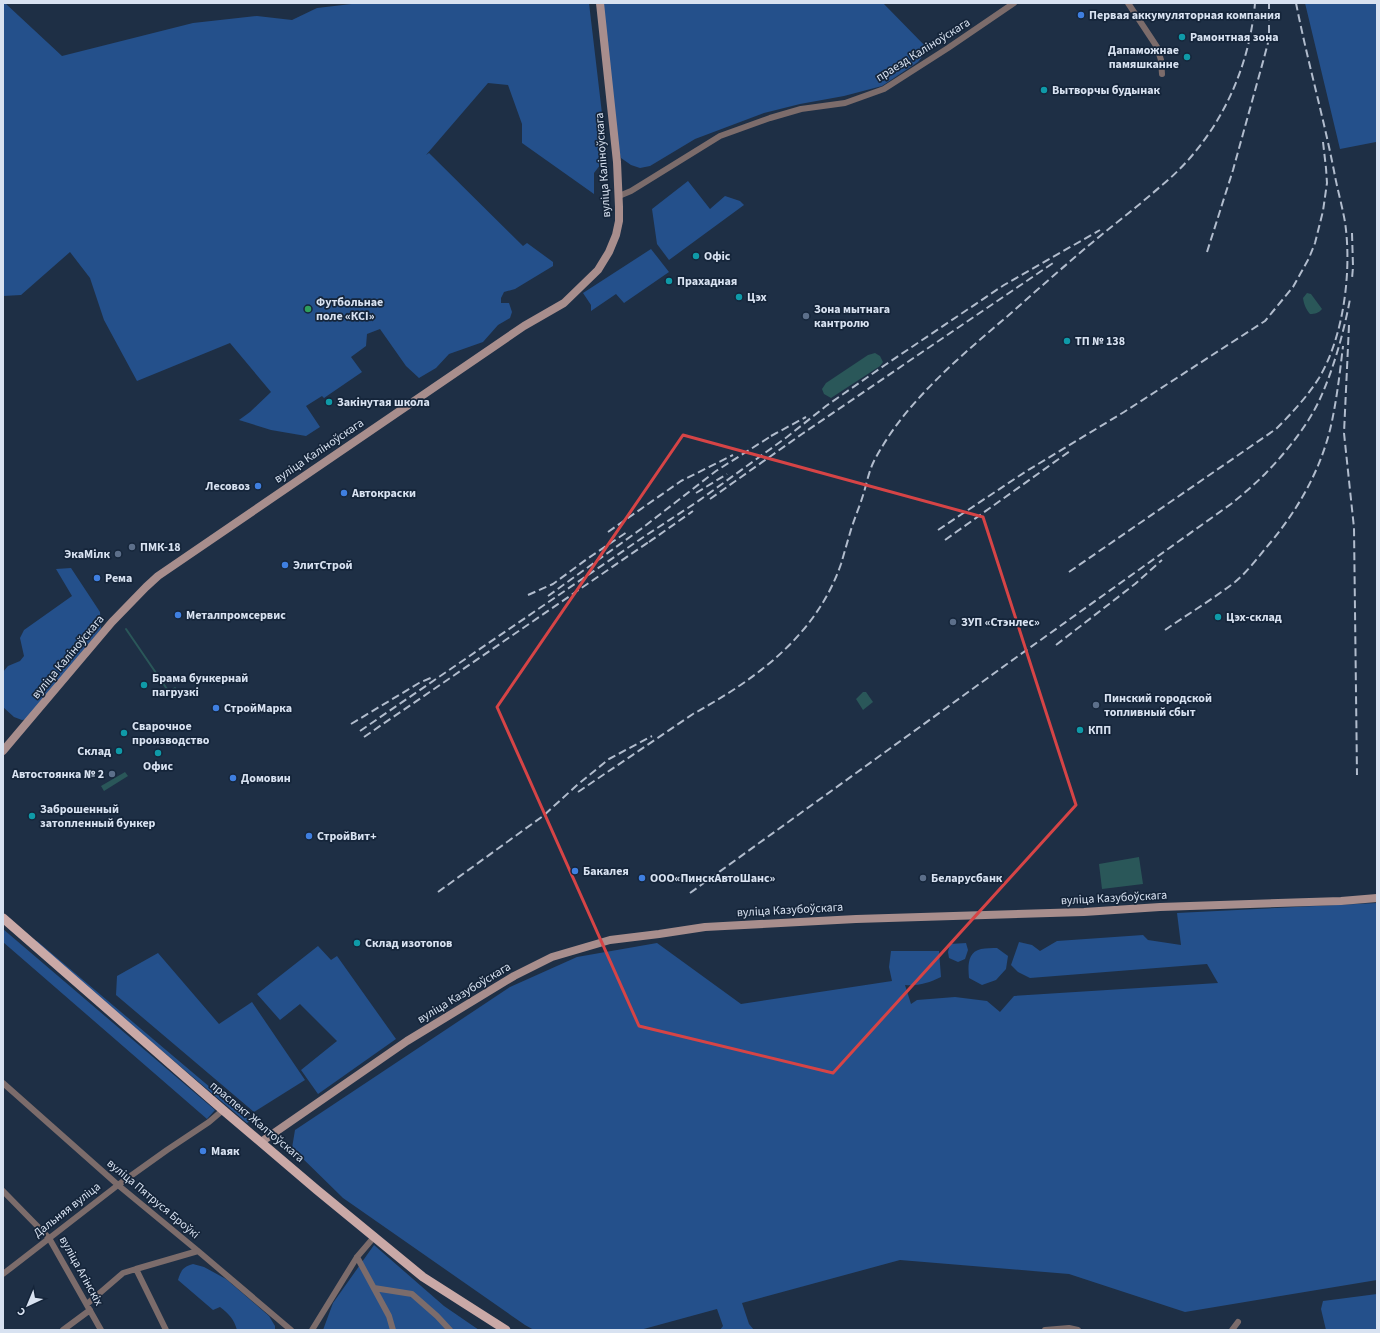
<svg xmlns="http://www.w3.org/2000/svg" width="1380" height="1333" viewBox="0 0 1380 1333" font-family="'Source Sans 3',sans-serif">
<style>
.green{fill:#24508b}
.water{fill:#2a5759}
.lines{fill:none;stroke-linecap:round;stroke-linejoin:round}
.stream{stroke:#2a5759;stroke-width:2}
.street{stroke:#7c6c6b;stroke-width:6}
.secondary{stroke:#a88e8d;stroke-width:8}
.primary{stroke:#caa9a7;stroke-width:9}
.rail{stroke:#b1bccd;stroke-width:2;stroke-dasharray:8 4;stroke-linecap:butt}
.marked{fill:none;stroke:#d64446;stroke-width:3;stroke-linejoin:round}
.shop-dot{fill:#3f7fe0;stroke:#15253a;stroke-width:1.5}
.culture-dot{fill:#0f9aa8;stroke:#15253a;stroke-width:1.5}
.leisure-dot{fill:#2e9e5b;stroke:#15253a;stroke-width:1.5}
.service-dot{fill:#5c6f8a;stroke:#15253a;stroke-width:1.5}
.labels{text-anchor:middle;dominant-baseline:central;stroke-width:3.5;stroke-linejoin:round;paint-order:stroke}
.poi-label{font-size:12px;font-weight:bold;fill:#d8e2f1;stroke:#15253a;text-anchor:start}
.street-label{font-size:12px;fill:#d8e2f1;stroke:#15253a}
</style>
<rect width="100%" height="100%" fill="#1e2f45"/>
<!-- green -->
<path class="green" d="M3 3H5L62 56 193 23 257 16 292 20 317 8 360 3H589L607 156 594 173V194L522 143V124L508 85 488 83 426 155 429 153 523 246 527 243 553 262V266L515 289 504 292 501 298V303H509L512 312 510 318 498 325 483 342 449 354 436 368 419 378 406 366 380 329 367 334 366 346 351 357 362 372 324 398 322 396 306 406 320 427 306 436 271 430 239 420 250 412 271 392 230 343 137 381 104 320 90 278 70 252 21 295 3 296Z
M603 3H883L928 49 918 62 882 86 844 96 800 104 764 113 695 139 650 166 640 168 631 165 621 158 618 148Z
M1305 3H1377V143L1376 142 1340 149Z
M688 181 710 209 725 196 740 201 744 205 669 260 657 244 652 209Z
M651 249 669 272 624 303 616 294 591 311V305L583 293Z
M71 568 100 612 101 629 27 719 22 720 14 717 3 707V672L8 666 20 661 24 656 20 638 24 630 72 596 56 569Z
M1377 903V1280L1185 1312 1069 1274 900 1260 742 1303 749 1324 754 1330H720L723 1326 717 1309 640 1330H534L525 1325 343 1198 292 1148 295 1130 510 987 577 957 657 943 741 1004 892 981 889 967 891 951H939L941 977C929 983 918 986 905 985L911 1004 917 1000 955 997 987 1001 1000 1012 1014 996 1218 983 1207 964 1030 978 1018 972 1011 965 1019 942 1032 945 1040 951 1057 941 1143 935 1148 940 1181 945 1177 913Z
M3 929 215 1110 207 1119 3 942Z
M37 941 250 1121 247 1123 35 943Z
M966 943 968 950 965 959 958 962 949 958 948 952 950 944Z
M318 946 331 960 337 956 396 1039 318 1094 301 1070 337 1041 300 1004 280 1020 257 994Z
M997 948 1008 956 1006 969 996 980 982 985 969 978C968 967 967 952 981 949 986 948 992 948 997 948Z
M158 953 219 1024 252 1002 305 1080 254 1112 116 995 117 976Z
M374 1245 444 1306 479 1330H323L333 1303Z
M193 1264 204 1267 226 1279 269 1316 275 1326V1330H237C234 1319 229 1314 220 1307L213 1310 178 1280C181 1270 183 1267 193 1264Z
M1377 1294V1330H1326L1321 1309 1323 1301Z"/>
<!-- water -->
<path class="water" d="M1307 293 1311 294 1322 309C1319 313 1315 314 1310 314 1306 309 1304 305 1303 298Z
M875 353 880 356 883 362 880 366 831 398 824 394 822 389 826 383 868 355Z
M863 692H866L873 702 863 710 856 699Z
M125 772 128 776 104 791 101 786Z
M1139 857 1143 884 1102 889 1099 864Z"/>
<g class="lines">
<!-- stream -->
<path class="stream" d="M126 629 169 692 175 688"/>
<!-- street -->
<path class="street" d="M1128 3 1157 47 1161 60 1162 74
M619 196 631 191 720 136 770 118 801 109 845 103 884 89 948 48 1014 3
M3 1083 118 1185 198 1251 291 1330
M3 1191 49 1238 101 1330
M357 1257 389 1316 393 1330
M136 1269 198 1251
M3 1274 118 1185 167 1150 209 1122 223 1110
M374 1288 412 1294 437 1316 450 1330
M87 1304 123 1273 136 1269 166 1330
M63 1330 90 1310
M312 1330 357 1257 375 1236
M1045 1330 1069 1328 1078 1330
M1232 1330 1238 1322"/>
<!-- secondary -->
<path class="secondary" d="M3 751 112 622 146 587 158 576 524 326 564 303 598 270 609 252 616 235 619 221V207L617 162 600 3
M261 1142 407 1041 514 976 552 957 610 940 659 934 705 927 856 919 1084 912 1160 907 1341 901 1377 898"/>
<!-- primary -->
<path class="primary" d="M3 918 223 1110 317 1190 423 1277 506 1330"/>
<!-- rail -->
<path class="rail" d="M1352 233 1353 267 1352 279
M1207 252 1233 170 1264 58 1269 39V3
M1349 325 1344 433 1354 528 1357 775
M771 436 806 417
M696 493 727 474
M710 499 802 434 1053 263
M938 530 1025 472 1124 412 1265 321 1293 287 1309 258 1315 243 1323 211 1327 183 1326 168 1323 142
M608 532 681 481 733 455
M945 540 1070 451
M649 542 693 511
M1069 572 1276 429C1292 413 1307 397 1319 378 1344 336 1352 270 1345 222 1342 205 1337 188 1334 171 1323 115 1307 59 1296 3
M528 595 553 584 587 559 627 532
M548 596 641 529 716 471 776 433
M1165 630C1188 614 1213 599 1235 582 1246 573 1256 560 1265 549 1297 512 1322 469 1332 421 1337 397 1340 372 1343 346
M1056 645 1135 584 1162 560
M351 724 419 683 433 677
M360 731 645 536 697 502 787 437 826 406 885 365 1004 285 1100 230
M364 737 653 539
M578 792 693 714C756 679 816 636 841 564 844 554 847 543 850 533 854 519 860 506 864 492 867 482 869 471 874 461 884 442 897 423 911 407 941 372 976 343 1010 314 1036 291 1062 268 1088 246 1112 226 1137 207 1161 186 1216 141 1249 73 1255 3
M438 892 543 816 576 786 609 759 652 736
M690 893 1007 664 1231 504C1242 495 1254 485 1265 474 1286 452 1306 428 1319 401 1333 371 1344 332 1350 299"/>
</g>
<!-- marked area -->
<path class="marked" d="M683 435 983 517 1076 805 833 1073 639 1026 497 707Z"/>
<!-- markers -->
<g class="shop-dot">
<circle cx="1081" cy="15" r="4"/>
<circle cx="258" cy="486" r="4"/>
<circle cx="344" cy="493" r="4"/>
<circle cx="285" cy="565" r="4"/>
<circle cx="97" cy="578" r="4"/>
<circle cx="178" cy="615" r="4"/>
<circle cx="216" cy="708" r="4"/>
<circle cx="233" cy="778" r="4"/>
<circle cx="309" cy="836" r="4"/>
<circle cx="575" cy="871" r="4"/>
<circle cx="642" cy="878" r="4"/>
<circle cx="203" cy="1151" r="4"/>
</g>
<g class="culture-dot">
<circle cx="1182" cy="37" r="4"/>
<circle cx="1187" cy="57" r="4"/>
<circle cx="1044" cy="90" r="4"/>
<circle cx="696" cy="256" r="4"/>
<circle cx="669" cy="281" r="4"/>
<circle cx="739" cy="297" r="4"/>
<circle cx="1067" cy="341" r="4"/>
<circle cx="329" cy="402" r="4"/>
<circle cx="1218" cy="617" r="4"/>
<circle cx="144" cy="685" r="4"/>
<circle cx="1080" cy="730" r="4"/>
<circle cx="124" cy="733" r="4"/>
<circle cx="119" cy="751" r="4"/>
<circle cx="158" cy="753" r="4"/>
<circle cx="32" cy="816" r="4"/>
<circle cx="357" cy="943" r="4"/>
</g>
<circle class="leisure-dot" cx="308" cy="309" r="4"/>
<g class="service-dot">
<circle cx="806" cy="316" r="4"/>
<circle cx="132" cy="547" r="4"/>
<circle cx="118" cy="554" r="4"/>
<circle cx="953" cy="622" r="4"/>
<circle cx="1096" cy="705" r="4"/>
<circle cx="112" cy="774" r="4"/>
<circle cx="923" cy="878" r="4"/>
</g>
<g class="labels">
<!-- poi labels -->
<g class="poi-label">
<text x="1089" y="15">Первая аккумуляторная компания</text>
<text x="1190" y="37">Рамонтная зона</text>
<text x="1179" y="50" text-anchor="end">Дапаможнае<tspan x="1179" dy="14">памяшканне</tspan></text>
<text x="1052" y="90">Вытворчы будынак</text>
<text x="704" y="256">Офіс</text>
<text x="677" y="281">Прахадная</text>
<text x="747" y="297">Цэх</text>
<text x="316" y="302">Футбольнае<tspan x="316" dy="14">поле «КСІ»</tspan></text>
<text x="814" y="309">Зона мытнага<tspan x="814" dy="14">кантролю</tspan></text>
<text x="1075" y="341">ТП № 138</text>
<text x="337" y="402">Закінутая школа</text>
<text x="250" y="486" text-anchor="end">Лесовоз</text>
<text x="352" y="493">Автокраски</text>
<text x="140" y="547">ПМК-18</text>
<text x="110" y="554" text-anchor="end">ЭкаМілк</text>
<text x="293" y="565">ЭлитСтрой</text>
<text x="105" y="578">Рема</text>
<text x="186" y="615">Металпромсервис</text>
<text x="1226" y="617">Цэх-склад</text>
<text x="961" y="622">ЗУП «Стэнлес»</text>
<text x="152" y="678">Брама бункернай<tspan x="152" dy="14">пагрузкі</tspan></text>
<text x="1104" y="698">Пинский городской<tspan x="1104" dy="14">топливный сбыт</tspan></text>
<text x="224" y="708">СтройМарка</text>
<text x="132" y="726">Сварочное<tspan x="132" dy="14">производство</tspan></text>
<text x="1088" y="730">КПП</text>
<text x="111" y="751" text-anchor="end">Склад</text>
<text x="158" y="766" text-anchor="middle">Офис</text>
<text x="104" y="774" text-anchor="end">Автостоянка № 2</text>
<text x="241" y="778">Домовин</text>
<text x="40" y="809">Заброшенный<tspan x="40" dy="14">затопленный бункер</tspan></text>
<text x="317" y="836">СтройВит+</text>
<text x="583" y="871">Бакалея</text>
<text x="650" y="878">ООО«ПинскАвтоШанс»</text>
<text x="931" y="878">Беларусбанк</text>
<text x="365" y="943">Склад изотопов</text>
<text x="211" y="1151">Маяк</text>
</g>
<!-- street labels -->
<g class="street-label">
<text transform="translate(923 50) rotate(-32)">праезд Каліноўскага</text>
<text transform="translate(603 165) rotate(-94)">вуліца Каліноўскага</text>
<text transform="translate(319 451) rotate(-34)">вуліца Каліноўскага</text>
<text transform="translate(68 657) rotate(-50)">вуліца Каліноўскага</text>
<text transform="translate(1114 898) rotate(-3)">вуліца Казубоўскага</text>
<text transform="translate(790 910) rotate(-3)">вуліца Казубоўскага</text>
<text transform="translate(464 993) rotate(-31)">вуліца Казубоўскага</text>
<text transform="translate(257 1122) rotate(40)">праспект Жалтоўскага</text>
<text transform="translate(153 1199) rotate(40)">вуліца Пятруся Броўкі</text>
<text transform="translate(67 1210) rotate(-38)">Дальняя вуліца</text>
<text transform="translate(81 1271) rotate(61)">вуліца Агінскіх</text>
</g>
</g>
<!-- border -->
<rect width="1380" height="1333" fill="none" stroke="#d8e2f1" stroke-width="8"/>
<!-- north arrow -->
<g transform="translate(28 1305) rotate(224)" stroke="#15253a" stroke-width="3" paint-order="stroke">
<path d="M0-3L7 15L0 10L-7 15Z" fill="#d8e2f1"/>
<text y="-6" font-size="11" font-weight="bold" text-anchor="middle" fill="#d8e2f1">С</text>
</g>
</svg>
